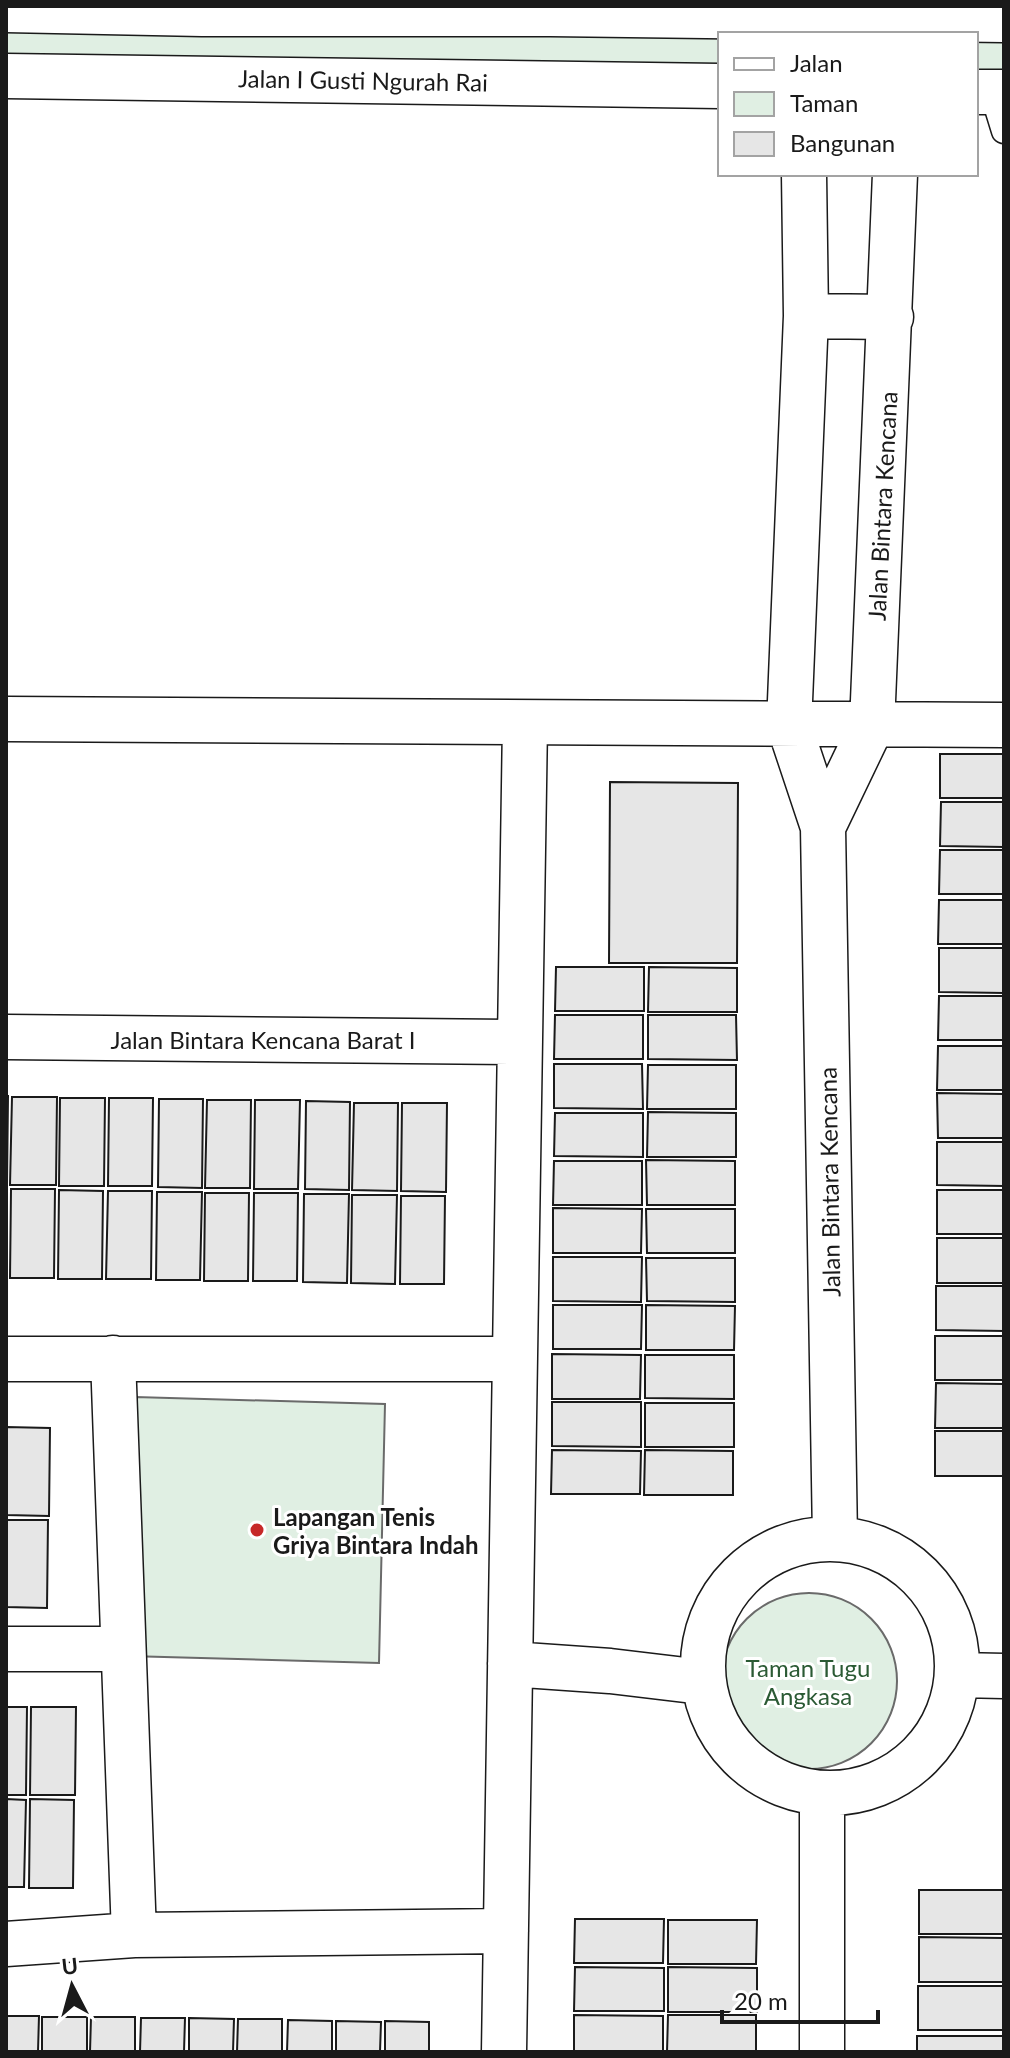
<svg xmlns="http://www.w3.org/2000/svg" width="1010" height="2058" viewBox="0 0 1010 2058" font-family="Lato,sans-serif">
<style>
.green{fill:#e0efe3;stroke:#6a6a6a;stroke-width:2}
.building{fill:#e6e6e6;stroke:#1a1a1a;stroke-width:2}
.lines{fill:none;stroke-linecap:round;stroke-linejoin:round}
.service-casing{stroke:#1a1a1a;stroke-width:27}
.minor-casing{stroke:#1a1a1a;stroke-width:47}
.primary-casing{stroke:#1a1a1a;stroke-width:47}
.service{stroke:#fff;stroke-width:24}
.minor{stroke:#fff;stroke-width:44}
.primary{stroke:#fff;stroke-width:44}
.poi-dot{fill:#c62828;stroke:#fff;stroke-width:3}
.labels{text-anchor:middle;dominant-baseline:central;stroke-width:6;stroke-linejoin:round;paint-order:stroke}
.street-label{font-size:24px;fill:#1a1a1a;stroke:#fff}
.poi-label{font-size:24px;font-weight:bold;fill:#1a1a1a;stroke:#fff;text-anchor:start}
.park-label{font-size:24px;fill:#2b5a34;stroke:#fff}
</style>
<rect width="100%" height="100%" fill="#fff"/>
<!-- green -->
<path class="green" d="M6 11 1004 20V92H976V34H720V86L6 76Z
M135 1397 385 1404 379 1663 128 1656Z
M721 1681a88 88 0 1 1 176 0a88 88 0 1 1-176 0Z"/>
<!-- building -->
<path class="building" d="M940 754H1004V798H940Z
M610 782 738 783 737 963H609Z
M941 802H1004V847L940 846Z
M940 850H1004V894H939Z
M939 900H1004V944H938Z
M939 948H1004V993L939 992Z
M556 967H644V1011H555Z
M649 967 737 968V1012H648Z
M939 996H1004V1040H938Z
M555 1015H643V1059H554Z
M648 1015H736L737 1060 648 1059Z
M938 1046H1004V1090H937Z
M554 1064H642L643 1109 554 1108Z
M648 1065H736V1109H647Z
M937 1093 1004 1094V1138H938Z
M6 1096H8L7 1185H6Z
M12 1097H57L56 1185H10Z
M60 1098H105L104 1186H59Z
M109 1098H153L152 1186H108Z
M159 1099H203L202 1188 158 1187Z
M207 1100H251L250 1188H205Z
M255 1100H300L298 1189H254Z
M306 1101 350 1102 349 1190 305 1189Z
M354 1103H398L397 1191 352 1190Z
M402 1103H447L446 1192 401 1191Z
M648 1112 736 1113V1157H647Z
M555 1113H643V1157L554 1156Z
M937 1142H1004V1186L937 1185Z
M646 1160 735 1161V1205H647Z
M554 1161H642V1205H553Z
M11 1189H55L54 1278H10Z
M59 1190 103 1191 102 1279H58Z
M937 1190H1004V1234H937Z
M108 1191H152L151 1279H106Z
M157 1192H202L200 1280H156Z
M205 1193H249L248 1281H204Z
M254 1193H298L297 1281H253Z
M304 1194H349L347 1283 303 1282Z
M352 1195H397L395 1284 351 1283Z
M401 1196H445L444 1284H400Z
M553 1208 642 1209 641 1253H553Z
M646 1209H735V1253H647Z
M937 1238H1004V1283H937Z
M553 1257H642L641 1302 553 1301Z
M646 1258H735V1302L647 1301Z
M936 1286H1004V1331L936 1330Z
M553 1305H642L641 1349H553Z
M646 1305 735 1306 734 1350H646Z
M935 1336H1004V1380H935Z
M552 1354 641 1355 640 1399H552Z
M645 1355H734V1399L645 1398Z
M936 1383 1004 1384V1428H935Z
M552 1402H641V1447L552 1446Z
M645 1403H734V1447H645Z
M6 1427 50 1428 49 1516 6 1515Z
M935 1431H1004V1476H935Z
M552 1450 641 1451 640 1494H551Z
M645 1450 733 1451V1495H644Z
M6 1520H48L47 1608 6 1607Z
M6 1707H27L26 1795H6Z
M31 1707H76L75 1795H30Z
M6 1799 26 1800 24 1887H6Z
M30 1799 74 1800 73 1888H29Z
M919 1890H1004V1934H919Z
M575 1919H664L663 1963H574Z
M668 1920H757L756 1964H668Z
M919 1937 1004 1938V1982H919Z
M575 1967 664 1968V2011H574Z
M668 1967 757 1968V2012H668Z
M918 1986H1004V2030H918Z
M574 2015 663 2016V2052H574Z
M668 2015H756V2052H667Z
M6 2016H39L38 2052H6Z
M42 2017H87V2052H42Z
M91 2017H135V2052H90Z
M141 2018H185L184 2052H140Z
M189 2018 234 2019 233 2052H189Z
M238 2019H282V2052H237Z
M288 2020 332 2021V2052H287Z
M336 2021 381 2022 380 2052H336Z
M385 2021 429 2022V2052H385Z
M917 2036H1004V2052H917Z"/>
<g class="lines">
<!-- service casing -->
<g class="service-casing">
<path id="service" d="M992 92 1004 131"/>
</g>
<!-- minor casing -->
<g class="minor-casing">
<path id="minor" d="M804 174 806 316 789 725 823 827 835 1538
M806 316 891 317
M6 719 1004 725
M823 827 872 725 895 174
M6 1037 520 1042
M113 1358 134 1935
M6 1359H515
M703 1666a127 127 0 1 1 254 0a127 127 0 1 1-254 0Z
M6 1649H123
M510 1664 610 1671 702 1682
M958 1675 1004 1676
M6 1944 134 1935 506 1931
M504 2052 525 723
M822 2052V1793"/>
</g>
<!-- primary casing -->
<g class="primary-casing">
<path id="primary" d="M6 10 202 14H550L1004 20
M6 76 720 86
M976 92H1004"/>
</g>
<!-- service -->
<use href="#service" class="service"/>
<!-- minor -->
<use href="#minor" class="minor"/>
<!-- primary -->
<use href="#primary" class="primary"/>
</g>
<!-- markers -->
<circle class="poi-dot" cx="257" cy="1530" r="8"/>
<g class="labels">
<!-- street labels -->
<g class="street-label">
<text transform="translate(363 80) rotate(1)">Jalan I Gusti Ngurah Rai</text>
<text transform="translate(882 506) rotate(-87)">Jalan Bintara Kencana</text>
<text x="263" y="1039">Jalan Bintara Kencana Barat I</text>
<text transform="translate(829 1182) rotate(-91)">Jalan Bintara Kencana</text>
</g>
<!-- poi labels -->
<g class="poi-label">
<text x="273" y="1516">Lapangan Tenis<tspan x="273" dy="28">Griya Bintara Indah</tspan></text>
</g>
<!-- park labels -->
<g class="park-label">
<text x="808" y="1667">Taman Tugu<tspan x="808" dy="28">Angkasa</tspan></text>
</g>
</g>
<!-- border -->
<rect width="1010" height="2058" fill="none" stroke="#1a1a1a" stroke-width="16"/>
<!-- legend -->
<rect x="718" y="32" width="260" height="144" fill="#ffffff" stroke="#a3a3a3" stroke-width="2"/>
<rect x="734" y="58" width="40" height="12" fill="#ffffff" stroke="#a3a3a3" stroke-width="2"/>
<text x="790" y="72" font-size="24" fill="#1a1a1a">Jalan</text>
<rect x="734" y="92" width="40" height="24" fill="#e0efe3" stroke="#a3a3a3" stroke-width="2"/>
<text x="790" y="112" font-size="24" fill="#1a1a1a">Taman</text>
<rect x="734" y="132" width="40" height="24" fill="#e6e6e6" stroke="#a3a3a3" stroke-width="2"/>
<text x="790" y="152" font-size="24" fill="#1a1a1a">Bangunan</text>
<!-- north arrow -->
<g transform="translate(72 1986) rotate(354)" stroke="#ffffff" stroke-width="6" paint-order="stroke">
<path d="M0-6L14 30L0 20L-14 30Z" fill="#1a1a1a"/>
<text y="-12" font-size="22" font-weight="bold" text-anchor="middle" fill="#1a1a1a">U</text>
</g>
<!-- scale -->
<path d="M722 2010v12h156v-12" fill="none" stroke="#1a1a1a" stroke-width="4"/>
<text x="734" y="2010" font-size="24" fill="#1a1a1a" stroke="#ffffff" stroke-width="6" paint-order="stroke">20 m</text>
</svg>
